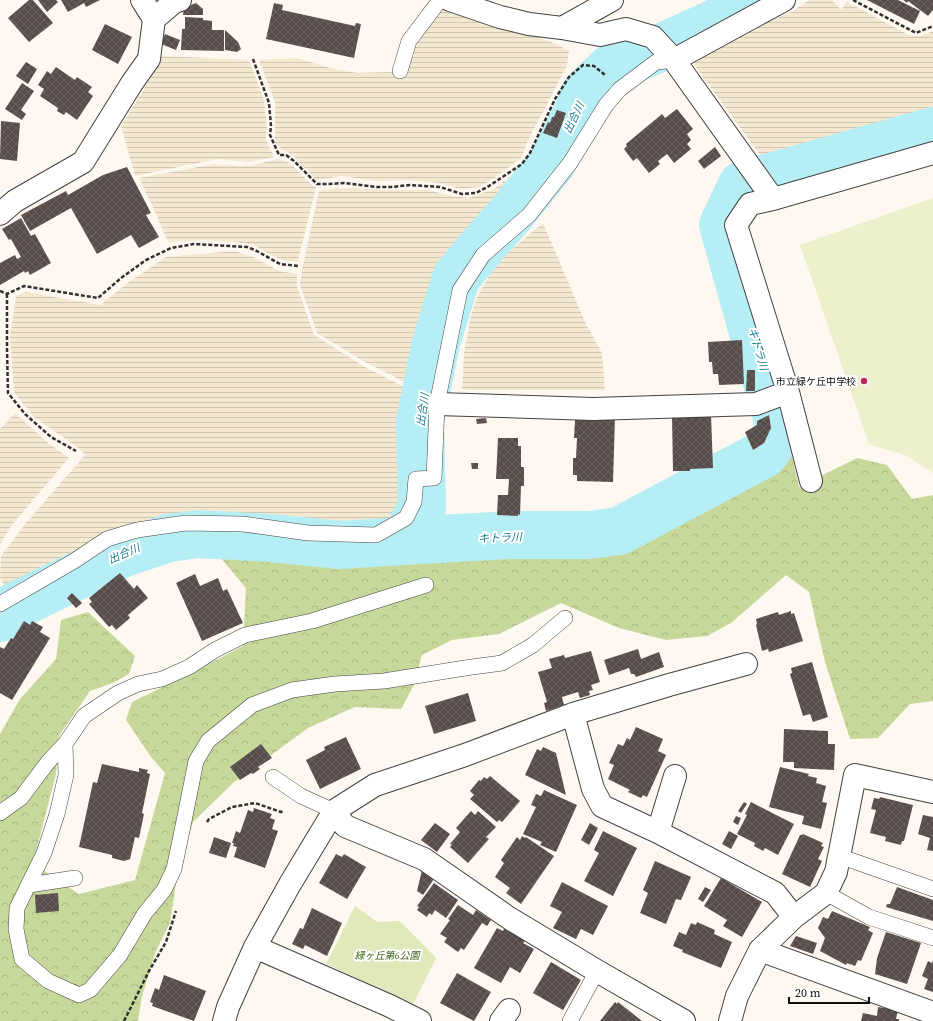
<svg xmlns="http://www.w3.org/2000/svg" width="933" height="1021" viewBox="0 0 933 1021" font-family="'Source Serif 4','Noto Sans JP',serif">
<style>
.farmland{fill:url(#farmland-rules)}
.forest{fill:url(#forest-crowns)}
.park{fill:#dfe9ba}
.pitch{fill:#edf0cc}
.lines{fill:none;stroke-linecap:round;stroke-linejoin:round}
.river{stroke:#b6eef5;stroke-width:48}
.building{fill:url(#building-cross-hatch)}
.lane-casing{stroke:#424242;stroke-width:16}
.street-casing{stroke:#424242;stroke-width:24}
.path{stroke:#313131;stroke-width:2.5;stroke-dasharray:4 2;stroke-linecap:butt}
.lane{stroke:#fff;stroke-width:15}
.street{stroke:#fff;stroke-width:22}
.poi-dot{fill:#bd2957;stroke:#fff;stroke-width:1.5}
.labels{text-anchor:middle;dominant-baseline:central;stroke-width:4;stroke-linejoin:round;paint-order:stroke}
.poi-label{font-size:10px;fill:#0f0f0f;stroke:#fff;text-anchor:end}
.park-label{font-size:10px;font-style:italic;fill:#41661f;stroke:#fff}
.water-label{font-size:11px;font-style:italic;fill:#187c91;stroke:#fff}
</style>
<defs>
<pattern id="farmland-rules" width="6" height="5" patternUnits="userSpaceOnUse"><rect width="6" height="5" fill="#f4e8d1"/><path d="M0 2.5h6" fill="none" stroke="#d0c6b2"/></pattern>
<pattern id="forest-crowns" width="20" height="18" patternUnits="userSpaceOnUse"><rect width="20" height="18" fill="#c7d99a"/><path d="M2 6a3 3 0 1 1 6 0M12 15a3 3 0 1 1 6 0" fill="none" stroke="#aab984"/></pattern>
<pattern id="building-cross-hatch" width="8" height="8" patternUnits="userSpaceOnUse"><rect width="8" height="8" fill="#574d4b"/><path d="M0 0l8 8M0 8l8-8" fill="none" stroke="#6a6261"/></pattern>
</defs>
<rect width="100%" height="100%" fill="#fff8f1"/>
<!-- farmland -->
<path class="farmland" d="M809 0H832L841 10 847 2 909 35 920 36 933 31V123L772 171 695 66 697 56 793 11Z
M446 4 527 33 556 44 569 51 567 66 527 142 522 157 496 177 479 187 460 189 440 183 409 180 375 181 343 176 316 180 292 154 283 150 275 143V102L259 60 297 58 337 70 358 73 392 72 402 74 417 44 428 23Z
M160 56 249 60 264 100 267 127 266 139 274 157 249 162 217 159 135 176 121 126 159 65Z
M540 142 551 147 529 177 457 248 433 296 440 299 418 389 365 362 317 333 300 285 302 270 319 191 336 188H355L384 190H427L452 196 469 198 494 189 526 164Z
M278 159 290 163 311 184 316 187 298 261H285L271 255 254 245 235 242 203 240 168 242 151 203 139 178 215 164 240 166 254 165Z
M543 223 585 322 602 353 605 390H478L462 389 464 354 471 315 478 295 498 261Z
M235 251 253 257 279 271 297 274V286L314 335 365 367 408 389 409 396 417 402V430L416 471 412 472 407 502 399 513 380 525 352 528 288 523 222 515 169 517 131 524 87 544 39 570 7 589 0 578 1 556 26 523 85 455 77 447 34 417 14 392 10 336 16 296 26 292 100 305 129 282 166 257Z
M15 413 47 442 69 458 11 526 0 544V429Z"/>
<!-- forest -->
<path class="forest" d="M791 452 799 487 857 458 887 465 912 499 933 495V701L910 704 878 738 850 739 825 662 809 592 786 575 731 623 707 636 666 640 619 628 561 603 499 634 452 640 422 655 414 685 401 709 355 707 308 728 233 783 193 822 177 877 170 923 156 951 142 996 138 1021H0V734L20 699 56 659 61 620 88 612 135 656 129 674 113 683 90 691 59 736 56 774 33 863 79 894 135 880 165 773 151 757 126 720 132 702 203 667 243 646 246 588 215 551 366 554 616 544 705 502Z"/>
<!-- park -->
<path class="park" d="M355 906 377 922 400 921 436 958 413 1004 326 964Z"/>
<!-- pitch -->
<path class="pitch" d="M933 198V473L907 456 869 444 800 245Z"/>
<g class="lines">
<!-- river -->
<path class="river" d="M404 541 511 535H589L619 531 764 454 772 443 778 432 777 418 723 225 742 185 933 131
M0 618 15 606 124 553 169 538 199 534 270 538 340 545 404 541 422 507 420 422 436 343 456 278 483 245 511 214 552 163 577 114 585 93 611 68 651 52 713 24 756 0"/>
</g>
<!-- building -->
<path class="building" d="M29 0H33L53 23 29 42 8 18Z
M38 0H56L58 2 47 12Z
M61 0H100L86 7 84 3 68 12Z
M867 0H898L920 11 914 24Z
M903 0H933V10L928 16 908 1 907 3Z
M196 3 203 9V15H183L184 8Z
M274 3 283 5 282 10 355 26 356 23 361 24 354 58 266 39Z
M185 17 203 18V20L212 21V30H224V51L181 50 182 29H185Z
M105 24 132 37 118 64 92 50Z
M225 30 238 42 241 49 237 52 225 50Z
M165 34 180 40 176 50 161 44Z
M26 62 37 69 28 84 16 76Z
M56 67 75 80 77 77 92 87 88 92 93 96 77 120 66 112 64 115 57 111 58 108 40 96 44 89 38 85 47 71 51 74Z
M22 83 34 91 21 110 26 114 22 120 5 109Z
M677 109 693 129 687 134 691 140 687 144 691 149 674 163 667 154 658 161 660 164 649 173 637 158 633 161 624 149 627 146 626 144 662 114 665 118Z
M557 110 566 113 557 138 543 133 548 122 550 123 552 117H554Z
M1 121 20 123 17 161 0 159Z
M715 147 721 156 704 169 698 161Z
M127 167 151 213 146 215 159 237 139 248 131 235 97 254 71 208 30 231 21 215 66 191 68 195 103 175Z
M21 218 31 236 35 234 51 263 30 275 28 271 25 273 24 271 0 285V263L15 255 17 259 21 257 11 239 9 240 2 229Z
M742 340 744 384 719 385 718 374H713L712 362H709L708 342Z
M747 370H755V391H746Z
M711 415 713 468 690 469V471H673L672 416Z
M769 415 771 428 764 443 753 450 745 432 757 425V421Z
M615 417 613 482 577 481V475H573V458H576L577 438H574L575 420Z
M486 418 487 423 477 424 476 419Z
M498 438H518V446H521V467H524V486H521L520 515 518 514V516L497 515 498 495H508L509 479H496Z
M471 463H478V469H472Z
M120 573 134 589 137 585 148 598 128 615 130 618 116 630 112 625 109 627 89 604 92 602 89 598Z
M195 574 200 586 218 578 223 591 227 589 243 623 202 641 176 583Z
M72 593 82 603 76 608 67 598Z
M791 611V614L794 613 803 641 769 652 768 649 762 651 756 625 757 624 756 619 778 612 779 615Z
M24 621 30 625 32 621 43 627 40 632 50 638 12 700 0 693V647L4 649 11 638 13 639Z
M638 649 641 659 659 652 664 667 636 677 634 674H631L629 668 609 675 604 660Z
M591 651 600 682 591 685 593 690 589 691 590 695 580 698 578 692 562 697 564 705 546 711 544 703 547 702 538 672 552 668 549 659 564 655 565 658Z
M812 662 828 717 813 722 810 714 803 716 790 674 792 673 791 668Z
M468 693 476 721 434 734 425 706Z
M636 727 663 739 658 751 666 755 647 797 643 795 641 798 628 792 630 790 608 779 614 765 609 763 618 744 623 746 627 738 630 740Z
M784 729 828 731V744H835L834 770 794 768V762H783Z
M346 737 361 769 320 789 306 760 325 750 324 747Z
M261 744 272 758 258 767 260 769 253 774 251 773 240 780 230 767Z
M543 747 556 753 566 795 525 775 537 749 541 751Z
M102 764 139 772V768L148 770 147 773 150 774 142 813 144 814 139 838 135 837 130 859 124 861 112 858V855L79 847 93 782 97 783Z
M780 767 809 774 808 776 817 778 816 783 826 786 822 802 827 803 821 829 802 824 804 816 769 807Z
M490 776 520 801 502 822 499 820 497 822 470 799 474 795 470 791 479 780 481 781 484 777 487 779Z
M544 790 577 805 556 852 540 845 542 842 523 834 536 807 531 805 536 794 541 796Z
M880 797 913 805 904 841H902L901 845 885 841 886 837 870 833 876 810 871 809 874 798 879 799Z
M744 802 747 804 741 813 738 811Z
M751 802 794 824 778 855 765 848 763 851 754 846 755 843 737 834 747 815 745 814Z
M254 808 272 814 270 818 275 820 272 829 278 831 265 868 234 857 237 847 233 846 234 843H232L236 831 240 833 248 810 253 812Z
M471 811 475 815 478 811 496 827 486 837 489 839 468 863 450 847 452 845 450 844 460 832 456 828Z
M923 815 933 817V851L927 850 930 838 918 834Z
M736 816 741 818 738 825 733 822Z
M435 823 450 834 437 852 421 840Z
M590 823 598 828 589 845 581 840Z
M603 831 637 848 613 896 584 881 599 853 594 850Z
M729 831 738 836 731 849 722 844Z
M803 834 823 843 821 846 824 847 818 859 822 861 810 887 782 874 800 835H802Z
M522 836 525 838 526 837 554 856 521 904 506 893 510 888 495 877 504 863 501 860 517 837 520 840Z
M214 837 231 843 226 858 209 853Z
M336 854 342 857 344 854 366 867 347 899 319 883Z
M655 861 691 877 681 900 676 899 666 924 640 913 648 893 643 890Z
M422 870 434 879 423 895 417 891Z
M721 878 762 902 742 937 723 926 727 920 704 906Z
M562 882 608 906 593 935 581 929 576 939 553 928 562 912 550 906Z
M434 883 458 900 446 918 435 910 432 915 429 913 427 917 417 910 419 907 417 906Z
M705 887 711 890 703 902 698 899Z
M897 887 933 900V921L886 907 887 904H890Z
M58 893 59 911 36 913 35 895Z
M458 905 473 915 476 910 491 920 487 926 482 923 464 950 461 948 458 952 444 942 447 938 440 934 450 920 448 919Z
M312 908 342 923 327 956 305 945 303 949 292 944 300 928 303 929Z
M832 911 870 927 868 930 873 933 861 961 858 960 855 966 847 963 846 965 820 951 825 938 818 928 823 917 828 919Z
M697 922 715 930 714 934 732 942 721 968 682 952 683 950 673 946 679 932 686 935 691 923 696 925Z
M505 927 526 939 523 943 534 949 520 973 510 967 501 983 474 968 497 928 503 931Z
M886 932 921 943 907 984 875 974 877 958Z
M796 936 817 943 813 954 790 946Z
M933 960V992L924 989 928 979 922 976 928 961 932 963Z
M551 962 581 980 563 1010 533 993Z
M457 973 491 992 474 1021 440 1003Z
M164 975 206 991 194 1021 152 1006 153 1003 150 1002 155 988 159 990Z
M615 1002 617 1004 618 1002 642 1021H600Z
M878 1007 898 1010 896 1019H899V1021H861L863 1013 877 1016Z"/>
<g class="lines">
<!-- lane casing -->
<g class="lane-casing">
<path id="lane" d="M400 71 409 41 440 0
M0 604 74 561 107 539 137 530 186 523 243 524 308 533 376 535 406 518 414 502 416 479 434 478 437 404 460 290 483 255 529 215 570 163 606 105 620 89 656 62 674 60
M65 744 66 775 57 814 44 853 17 908 16 929 22 959 48 981 79 995 90 990 120 955 145 913 164 890 174 869 184 821 196 761 208 741 252 705 292 690 335 684 384 681 465 668 502 663 533 645 565 618
M273 777 301 796 334 811
M0 813 21 798 48 762 65 744 84 716 118 693 138 684 162 679 189 667 215 650 245 635 312 621 426 585
M839 856 933 889
M29 885 75 878
M826 893 869 917 933 938
M570 1021 597 971"/>
</g>
<!-- street casing -->
<g class="street-casing">
<path id="street" d="M142 0 154 19
M450 0 500 17 529 24 562 28 600 35 626 29 653 37 674 60 773 199
M562 28 612 0
M674 60 784 0
M0 214 15 201 83 162 132 83 149 59 154 19 174 2 180 0
M437 404 593 409 756 404 788 392
M811 481 788 392 736 225 750 204 773 199 933 153
M573 714 593 789 602 806 658 832 775 893 794 917
M334 811 345 826 424 859 509 918 597 971 684 1021
M658 832 675 776
M255 947 390 1006 420 1021
M760 950 933 1013
M224 1021 228 1007 255 947 290 884 334 811 375 785 465 755 573 714 669 685 746 664
M501 1021 509 1010
M730 1021 737 996 760 950 794 917 826 893 836 872 855 775 933 792"/>
</g>
<!-- path -->
<path class="path" d="M853 0 916 33 933 26
M253 59 269 103 271 126 270 135 279 155H286L294 161 317 184H329L344 183 377 187H391L410 185 440 187 462 194 476 193 489 186 522 164 530 153 555 99 569 77 583 65 594 66 605 75
M0 291 7 294 24 286 98 298 121 278 146 260 171 248 194 244 247 247 255 250 280 264 298 266
M7 294V348L8 393 25 414 51 437 76 451
M207 822 209 819 232 807 255 803 281 812 284 811
M124 1021 149 971 166 942 176 911"/>
<!-- lane -->
<use href="#lane" class="lane"/>
<!-- street -->
<use href="#street" class="street"/>
</g>
<!-- markers -->
<circle class="poi-dot" cx="864" cy="381" r="4"/>
<g class="labels">
<!-- poi labels -->
<g class="poi-label">
<text x="856" y="381">市立緑ケ丘中学校</text>
</g>
<!-- park labels -->
<g class="park-label">
<text x="387" y="955">緑ヶ丘第6公園</text>
</g>
<!-- water labels -->
<g class="water-label">
<text transform="translate(574 118) rotate(-64)">出合川</text>
<text transform="translate(758 349) rotate(74)">キトラ川</text>
<text transform="translate(423 410) rotate(-81)">出合川</text>
<text transform="translate(500 538) rotate(-2)">キトラ川</text>
<text transform="translate(124 554) rotate(-23)">出合川</text>
</g>
</g>
<!-- scale -->
<path d="M789 997v6h80v-6" fill="none" stroke="#0f0f0f" stroke-width="2"/>
<text x="795" y="997" font-size="12" fill="#0f0f0f" stroke="#ffffff" stroke-width="3" paint-order="stroke">20 m</text>
</svg>
